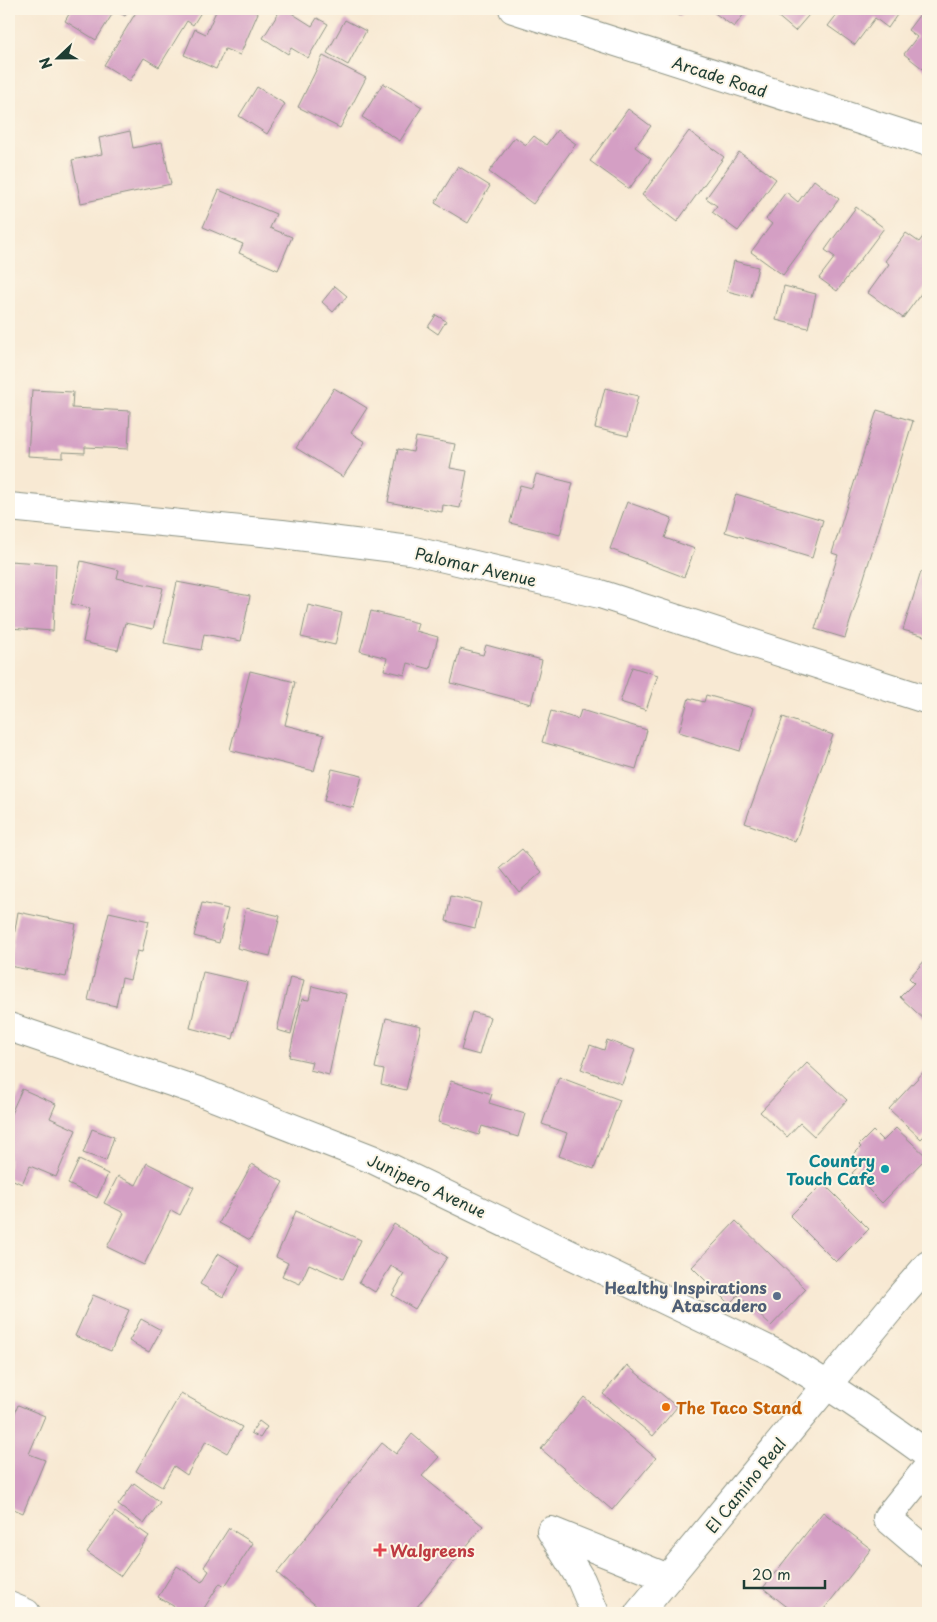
<svg xmlns="http://www.w3.org/2000/svg" width="937" height="1622" viewBox="0 0 937 1622" font-family="'Playpen Sans',sans-serif">
<style>
.building{fill:#d49fc4}
.lines{fill:none;stroke-linecap:round;stroke-linejoin:round}
.minor-casing{stroke:#8c9384;stroke-width:30}
.major-casing{stroke:#8c9384;stroke-width:30}
.minor{stroke:#fff;stroke-width:28}
.major{stroke:#fff;stroke-width:28}
.culture-dot{fill:#0f9aa8;stroke:#fcf5e5;stroke-width:2}
.service-dot{fill:#5c6f8a;stroke:#fcf5e5;stroke-width:2}
.food-dot{fill:#e8710a;stroke:#fcf5e5;stroke-width:2}
.health-dot{fill:#e0444e;stroke:#fcf5e5;stroke-width:2}
.labels{text-anchor:middle;dominant-baseline:central;stroke-width:4;stroke-linejoin:round;paint-order:stroke}
.street-label{font-size:16px;fill:#1f3d34;stroke:#fcf5e5}
.culture-label{font-size:16px;font-weight:bold;fill:#0d838f;stroke:#fcf5e5;text-anchor:end}
.service-label{font-size:16px;font-weight:bold;fill:#4e5e75;stroke:#fcf5e5;text-anchor:end}
.food-label{font-size:16px;font-weight:bold;fill:#c56008;stroke:#fcf5e5;text-anchor:start}
.health-label{font-size:16px;font-weight:bold;fill:#be3a42;stroke:#fcf5e5;text-anchor:start}
</style>
<rect width="100%" height="100%" fill="#fcf5e5"/>
<filter id="ink" filterUnits="userSpaceOnUse"><feTurbulence type="fractalNoise" baseFrequency=".02" numOctaves="2"/><feDisplacementMap in="SourceGraphic" scale="10" xChannelSelector="R" yChannelSelector="G"/><feConvolveMatrix kernelMatrix="1 2 1 2 8 2 1 2 1" color-interpolation-filters="sRGB"/></filter>
<filter id="wash" filterUnits="userSpaceOnUse"><feTurbulence type="fractalNoise" baseFrequency=".0096" numOctaves="4" result="noise"/><feDisplacementMap in="SourceGraphic" scale="20" xChannelSelector="R" yChannelSelector="G"/><feGaussianBlur stdDeviation="1.12" result="paint"/><feColorMatrix in="noise" values="0 0 0 0 0 0 0 0 0 0 0 0 0 0 0 0 0 1.4 0 .05"/><feComposite in="paint" operator="in"/></filter>
<g filter="url(#wash)">
<rect width="100%" height="100%" fill="#f8e9d3"/>
<g id="blocks">
<!-- building -->
<path class="building" d="M72 9H130L125 16 115 10 96 40 65 21Z
M138 9H203L193 25 187 21 159 67 144 58 130 81 104 65Z
M217 9H248L258 13 240 55 225 49 216 69 184 55 195 29 206 34Z
M281 9H285L312 26 317 18 328 24 308 58 291 48 288 54 263 38Z
M670 9H686L680 16Z
M709 9H748L734 27Z
M769 9H814L795 31Z
M841 9H901L888 28 875 18 855 45 828 26Z
M924 9H928L927 72 904 54 917 37 908 30Z
M345 20 366 31 348 65 327 53Z
M323 56 366 78 340 128 298 107Z
M383 83 422 107 400 141 362 117Z
M257 87 285 104 267 134 239 116Z
M628 109 651 126 635 147 651 159 629 189 590 161Z
M557 130 576 144 533 204 489 172 515 137 526 145 534 136 546 145Z
M130 131 133 148 162 142 171 184 81 203 72 160 102 154 99 138Z
M689 131 724 157 677 222 642 195Z
M739 152 776 179 738 231 712 212 717 206 706 198Z
M458 166 490 186 468 223 435 203Z
M814 180 839 199 783 275 751 252 772 224 766 219 786 192 798 202Z
M219 190 276 214 270 228 292 237 278 270 239 253 243 244 203 227Z
M856 207 884 228 837 291 819 278 835 257 825 250Z
M928 230V284L903 318 868 293 889 264 885 261 906 233 919 242Z
M734 261 758 267 751 297 727 291Z
M335 286 347 296 333 312 322 302Z
M784 286 816 294 808 328 776 320Z
M436 315 446 321 438 334 428 327Z
M334 388 367 408 351 433 365 442 343 477 296 448Z
M605 388 638 396 628 436 595 428Z
M32 390 73 392 72 408 130 411 128 449 85 447V453L63 452V458L28 456Z
M877 410 913 421 845 638 815 629 838 555 832 553Z
M416 437 455 444 450 468 467 471 460 508 443 505 442 512 388 502 398 449 413 452Z
M536 474 573 483 560 535 510 523 520 485 532 488Z
M736 494 823 520 812 558 725 532Z
M627 502 672 518 665 538 695 549 684 577 610 549Z
M9 561 56 564 53 631 9 628Z
M81 561 119 570 117 578 163 588 153 629 125 623 118 650 83 642 90 608 71 604Z
M921 572 928 574V637L903 630Z
M177 582 250 596 241 641 204 634 201 650 164 643Z
M308 605 342 613 335 645 301 637Z
M371 611 418 623 416 631 438 637 430 669 408 663 405 675 384 670 387 658 360 651Z
M486 645 542 660 531 704 451 683 460 649 483 655Z
M632 667 658 675 646 710 620 702Z
M250 671 295 682 285 725 324 735 314 771 230 750Z
M706 695 753 708 740 751 679 732 689 698 704 702Z
M581 710 647 730 636 769 542 742 551 711 578 719Z
M783 717 833 735 795 842 745 823Z
M332 769 362 776 354 808 324 801Z
M522 849 542 872 519 892 500 868Z
M451 896 481 903 475 928 446 921Z
M202 903 228 909 219 943 194 936Z
M246 908 280 916 270 956 237 948Z
M18 912 76 924 66 977 9 966Z
M109 912 149 921 142 952 137 951 130 980 122 978 116 1006 88 1000Z
M927 958 928 959V1023L900 997 914 983 909 978Z
M203 972 247 982 233 1039 190 1028Z
M290 977 304 980 291 1034 277 1030Z
M312 986 346 994 329 1075 310 1070 312 1062 289 1057 302 999 309 1000Z
M472 1012 490 1017 479 1055 461 1050Z
M386 1018 421 1026 406 1090 381 1084 384 1070 375 1068Z
M607 1040 635 1050 622 1084 581 1069 590 1045 604 1050Z
M807 1063 847 1100 814 1136 800 1123 787 1137 760 1112Z
M928 1067V1132L921 1139 889 1109Z
M559 1077 620 1100 594 1169 559 1156 567 1133 542 1124Z
M451 1081 492 1094 489 1103 525 1114 518 1137 482 1126 479 1135 438 1122Z
M22 1089 56 1104 50 1118 76 1130 56 1177 30 1166 22 1184 9 1178V1118Z
M896 1128 927 1157 882 1203 852 1173 860 1165 851 1157 861 1147 859 1145 873 1131 883 1141Z
M92 1129 114 1137 106 1161 83 1153Z
M79 1160 108 1174 97 1198 68 1184Z
M147 1163 194 1187 180 1215 171 1210 144 1265 107 1247 124 1213 104 1203 118 1176 136 1185Z
M252 1164 283 1182 250 1240 219 1223Z
M823 1183 869 1229 836 1262 790 1216Z
M296 1211 361 1240 343 1279 309 1264 300 1284 282 1276 288 1263 276 1257Z
M736 1221 806 1289 771 1326 738 1295 729 1304 692 1267Z
M394 1224 447 1257 415 1309 392 1295 404 1274 391 1266 375 1292 359 1282Z
M218 1253 240 1266 223 1297 200 1284Z
M93 1295 129 1310 111 1351 75 1336Z
M141 1319 161 1330 149 1352 129 1341Z
M627 1365 677 1407 653 1436 603 1394Z
M181 1393 242 1427 227 1453 206 1441 187 1475 174 1466 162 1487 136 1471Z
M584 1397 656 1458 612 1510 541 1449Z
M18 1405 45 1416 29 1454 45 1460 23 1513 9 1507V1428Z
M259 1421 267 1427 260 1438 251 1433Z
M412 1434 439 1457 422 1476 483 1526 412 1613H325L277 1573 382 1443 396 1454Z
M134 1483 160 1502 144 1524 118 1505Z
M115 1512 149 1536 121 1576 87 1552Z
M823 1512 871 1549 821 1613H795L763 1588Z
M229 1528 253 1543 225 1586 220 1583 201 1613H185L158 1597 177 1566 202 1582 209 1571 204 1567Z"/>
</g>
</g>
<g filter="url(#ink)">
<use href="#blocks" fill-opacity="0" stroke="#8c9384" stroke-width="1"/>
<g class="lines">
<!-- minor casing -->
<g class="minor-casing">
<path id="minor" d="M513 9 928 142
M9 507 282 534 410 550 600 594 928 700
M9 1027 198 1091 372 1159 777 1354C829 1385 879 1419 928 1455
M928 1467 887 1518 928 1553
M551 1531 668 1578
M551 1531 581 1580 595 1613
M9 1606 26 1613"/>
</g>
<!-- major casing -->
<g class="major-casing">
<path id="major" d="M639 1613 900 1297 928 1265"/>
</g>
<!-- minor -->
<use href="#minor" class="minor"/>
<!-- major -->
<use href="#major" class="major"/>
</g>
</g>
<!-- markers -->
<circle class="culture-dot" cx="885" cy="1169" r="5"/>
<circle class="service-dot" cx="777" cy="1296" r="5"/>
<circle class="food-dot" cx="666" cy="1407" r="5"/>
<path class="health-dot" d="M377.5 1542.5h5v5h5v5h-5v5h-5v-5h-5v-5h5z"/>
<g class="labels">
<!-- street labels -->
<g class="street-label">
<text transform="translate(720 76) rotate(18)">Arcade Road</text>
<text transform="translate(476 566) rotate(13)">Palomar Avenue</text>
<text transform="translate(427 1185) rotate(25)">Junipero Avenue</text>
<text transform="translate(745 1485) rotate(-51)">El Camino Real</text>
</g>
<!-- culture labels -->
<g class="culture-label">
<text x="875" y="1160">Country<tspan x="875" dy="18">Touch Cafe</tspan></text>
</g>
<!-- service labels -->
<g class="service-label">
<text x="767" y="1287">Healthy Inspirations<tspan x="767" dy="18">Atascadero</tspan></text>
</g>
<!-- food labels -->
<g class="food-label">
<text x="676" y="1407">The Taco Stand</text>
</g>
<!-- health labels -->
<g class="health-label">
<text x="390" y="1550">Walgreens</text>
</g>
</g>
<!-- margin -->
<rect width="937" height="1622" fill="none" stroke="#fcf5e5" stroke-width="30"/>
<!-- north arrow -->
<g transform="translate(58 58) rotate(248)" stroke="#fcf5e5" stroke-width="4" paint-order="stroke">
<path d="M0-4L9 19L0 12L-9 19Z" fill="#1f3d34"/>
<text y="-8" font-size="14" font-weight="bold" text-anchor="middle" fill="#1f3d34">N</text>
</g>
<!-- scale -->
<path d="M744 1580v8h81v-8" fill="none" stroke="#1f3d34" stroke-width="2.5"/>
<text x="752" y="1580" font-size="15" fill="#1f3d34" stroke="#fcf5e5" stroke-width="4" paint-order="stroke">20 m</text>
</svg>
